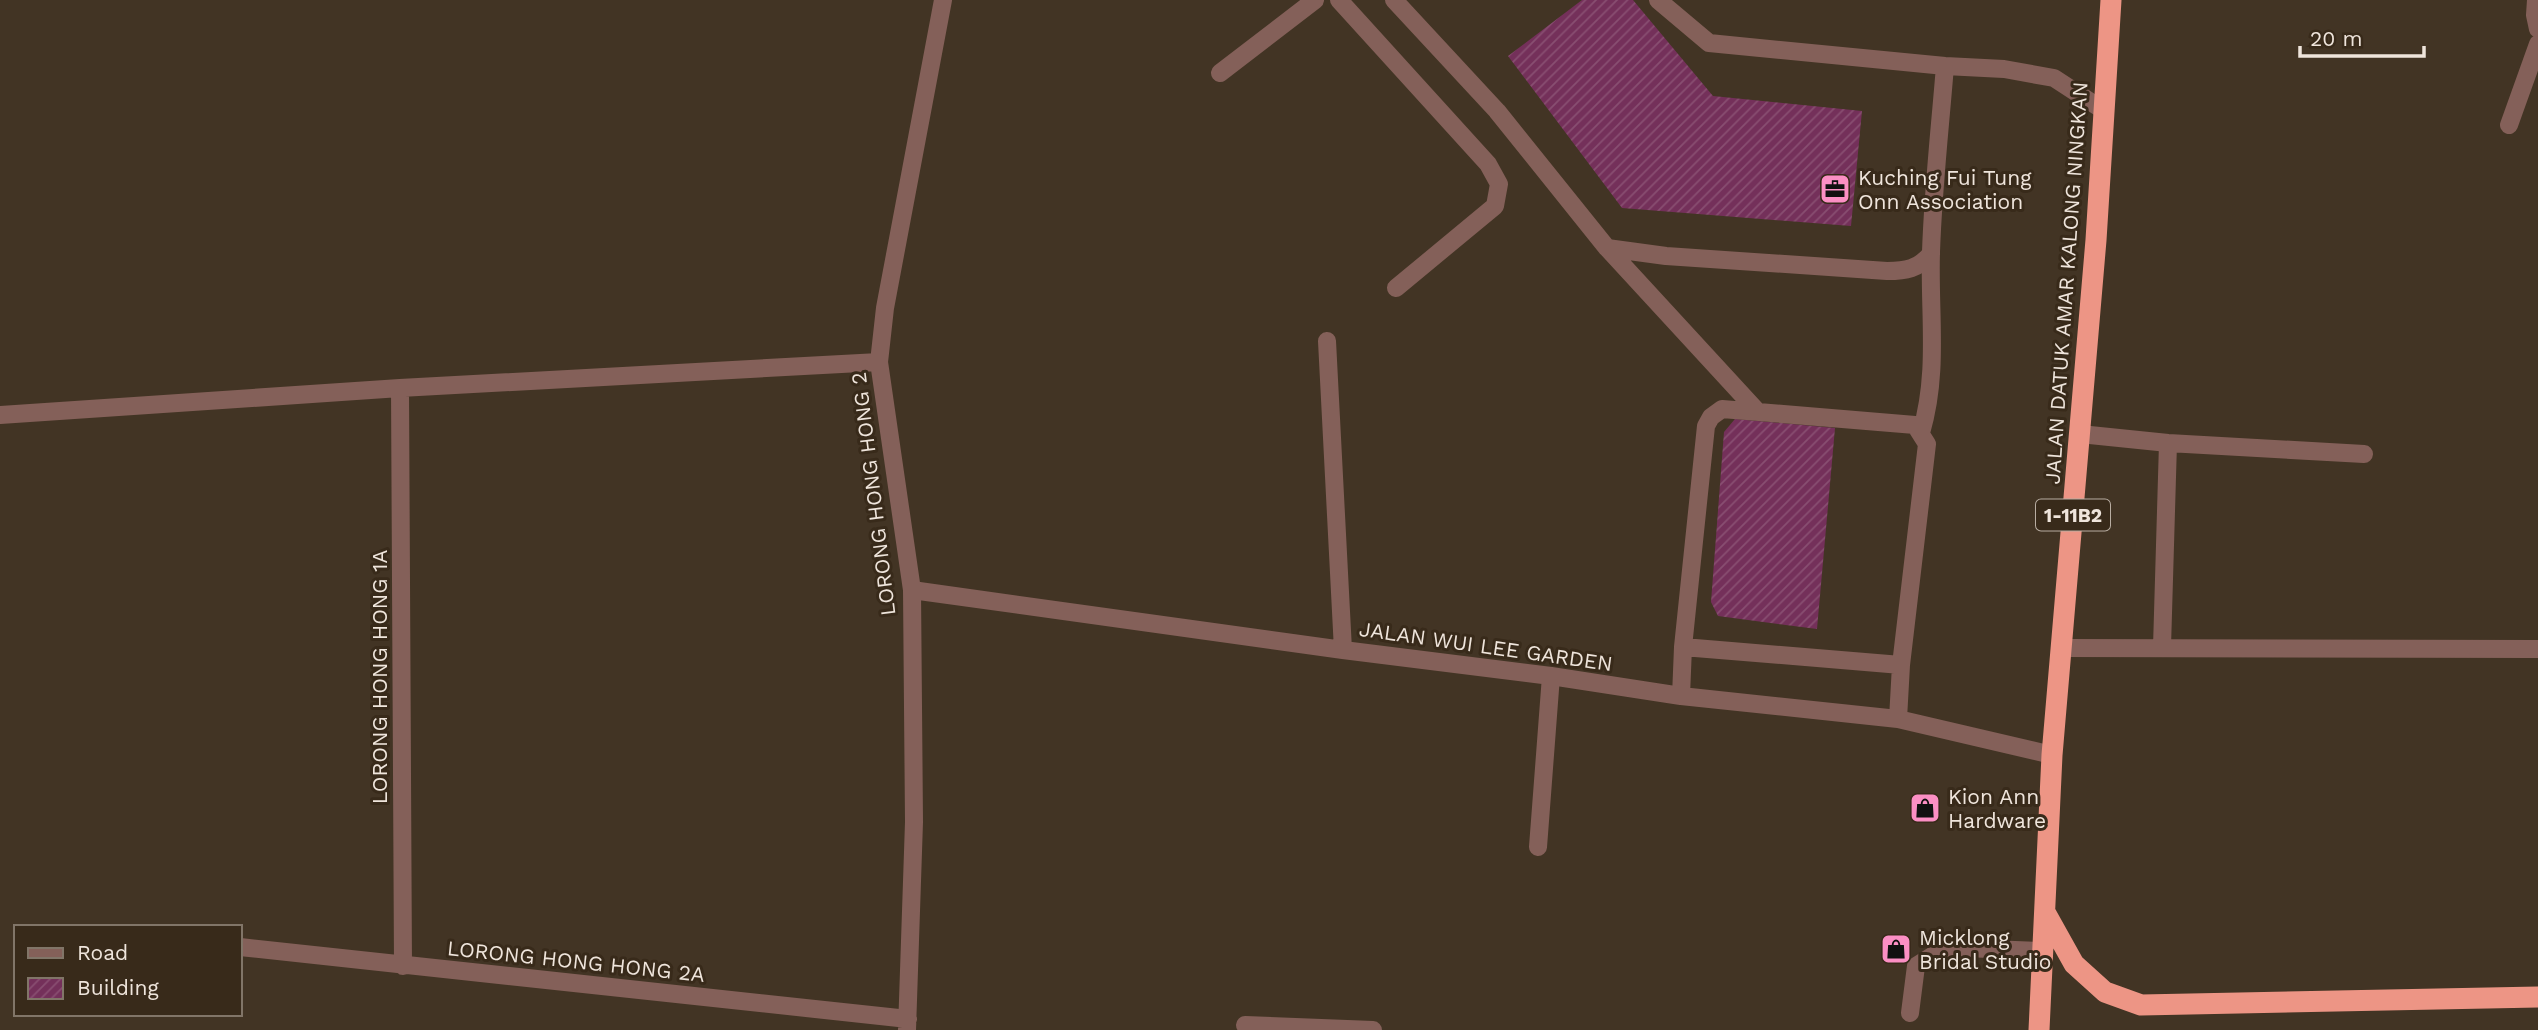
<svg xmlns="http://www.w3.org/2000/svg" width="2538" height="1030" viewBox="0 0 2538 1030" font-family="'Work Sans',sans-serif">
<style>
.building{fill:url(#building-hatch)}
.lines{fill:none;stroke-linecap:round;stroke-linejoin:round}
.minor{stroke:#846059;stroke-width:18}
.highway{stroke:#ed9585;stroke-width:21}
.labels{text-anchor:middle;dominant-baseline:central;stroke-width:6;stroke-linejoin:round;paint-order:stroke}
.shield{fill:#382a1a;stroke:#b8ada2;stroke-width:2}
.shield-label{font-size:19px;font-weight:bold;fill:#efe5dc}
.poi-label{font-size:21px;fill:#efe5dc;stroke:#382a1a;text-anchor:start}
.street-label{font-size:21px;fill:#efe5dc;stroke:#382a1a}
</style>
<defs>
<pattern id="building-hatch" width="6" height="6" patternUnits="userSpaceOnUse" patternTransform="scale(1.75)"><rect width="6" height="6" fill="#74305a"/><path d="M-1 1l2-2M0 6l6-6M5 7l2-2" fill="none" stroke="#884e71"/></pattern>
</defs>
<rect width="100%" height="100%" fill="#423424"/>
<!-- building -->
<path class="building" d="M1582 0H1633L1713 96 1862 111 1851 226 1622 208 1508 56Z
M1735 419 1835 428 1817 629 1718 616 1711 602 1724 432Z"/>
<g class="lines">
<!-- minor -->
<path class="minor" d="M1339 0 1488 164 1499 184 1495 206 1396 288
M1394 0 1497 111 1607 248 1666 256 1887 271C1906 271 1918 269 1931 254
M1658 0 1709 43 1945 66 2004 69 2054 78 2103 110
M2536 0 2535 15 2538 29
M1220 73 1315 0
M2509 125 2538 44
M1607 248 1758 412
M1327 341 1343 650
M400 388 403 966
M0 415 400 388 879 362
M1921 433C1939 372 1929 314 1931 252 1933 190 1940 128 1945 66
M2080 434 2168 443 2364 454
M912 590 1343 650 1551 676 1681 696 1898 719 2052 755
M1683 647 1901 665
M2162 647 2168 443
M2062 648 2538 649
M1681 696 1683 647 1706 426 1711 417 1722 409 1915 425 1927 444 1901 665 1898 719
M1538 847 1551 676
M240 947 908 1019
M1910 1013 1916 966 1935 954 1964 948 2043 951
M1245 1025 1373 1030
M907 1030 914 822 912 590 879 362 885 308 943 0"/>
<!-- highway -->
<path class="highway" d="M2045 912 2074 964 2105 992 2141 1005 2538 997
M2039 1030 2052 755 2096 240 2111 0"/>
</g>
<!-- icons -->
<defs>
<g id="office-square" transform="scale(1.575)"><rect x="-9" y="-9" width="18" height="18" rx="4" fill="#fb8fc4" stroke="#382a1a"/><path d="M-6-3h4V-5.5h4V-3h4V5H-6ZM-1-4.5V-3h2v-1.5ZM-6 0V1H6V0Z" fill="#111"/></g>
<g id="shop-square" transform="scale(1.575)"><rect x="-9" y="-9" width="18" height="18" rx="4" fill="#fb8fc4" stroke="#382a1a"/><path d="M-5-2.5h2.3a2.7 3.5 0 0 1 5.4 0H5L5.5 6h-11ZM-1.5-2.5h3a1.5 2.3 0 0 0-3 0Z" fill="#111"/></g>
</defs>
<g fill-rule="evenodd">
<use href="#office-square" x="1835" y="189"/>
<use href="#shop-square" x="1925" y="808"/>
<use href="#shop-square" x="1896" y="949"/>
</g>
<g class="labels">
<!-- shield labels -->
<rect class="shield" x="2036" y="499.5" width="74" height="31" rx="5"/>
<g class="shield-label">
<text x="2073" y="515">1-11B2</text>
</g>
<!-- poi labels -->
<g class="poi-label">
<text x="1858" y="177">Kuching Fui Tung<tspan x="1858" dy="24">Onn Association</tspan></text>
<text x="1948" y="796">Kion Ann<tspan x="1948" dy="24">Hardware</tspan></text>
<text x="1919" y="937">Micklong<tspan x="1919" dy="24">Bridal Studio</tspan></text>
</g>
<!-- street labels -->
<g class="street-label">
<text transform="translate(2066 283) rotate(-86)">JALAN DATUK AMAR KALONG NINGKAN</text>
<text transform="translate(873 494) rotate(-97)">LORONG HONG HONG 2</text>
<text transform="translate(1486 646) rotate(8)">JALAN WUI LEE GARDEN</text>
<text transform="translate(379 677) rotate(-90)">LORONG HONG HONG 1A</text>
<text transform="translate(576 961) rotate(6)">LORONG HONG HONG 2A</text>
</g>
</g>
<!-- legend -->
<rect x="14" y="925" width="228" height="91" fill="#382a1a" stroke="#817568" stroke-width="2"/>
<rect x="28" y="948" width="35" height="10" fill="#846059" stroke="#817568" stroke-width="2"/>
<text x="77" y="960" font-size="21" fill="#efe5dc">Road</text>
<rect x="28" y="978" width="35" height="21" fill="url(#building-hatch)" stroke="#817568" stroke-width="2"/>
<text x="77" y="995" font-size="21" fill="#efe5dc">Building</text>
<!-- scale -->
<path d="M2300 46v10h124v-10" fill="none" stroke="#efe5dc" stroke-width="3.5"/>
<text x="2310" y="46" font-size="21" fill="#efe5dc" stroke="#382a1a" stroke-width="5" paint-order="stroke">20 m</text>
</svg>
